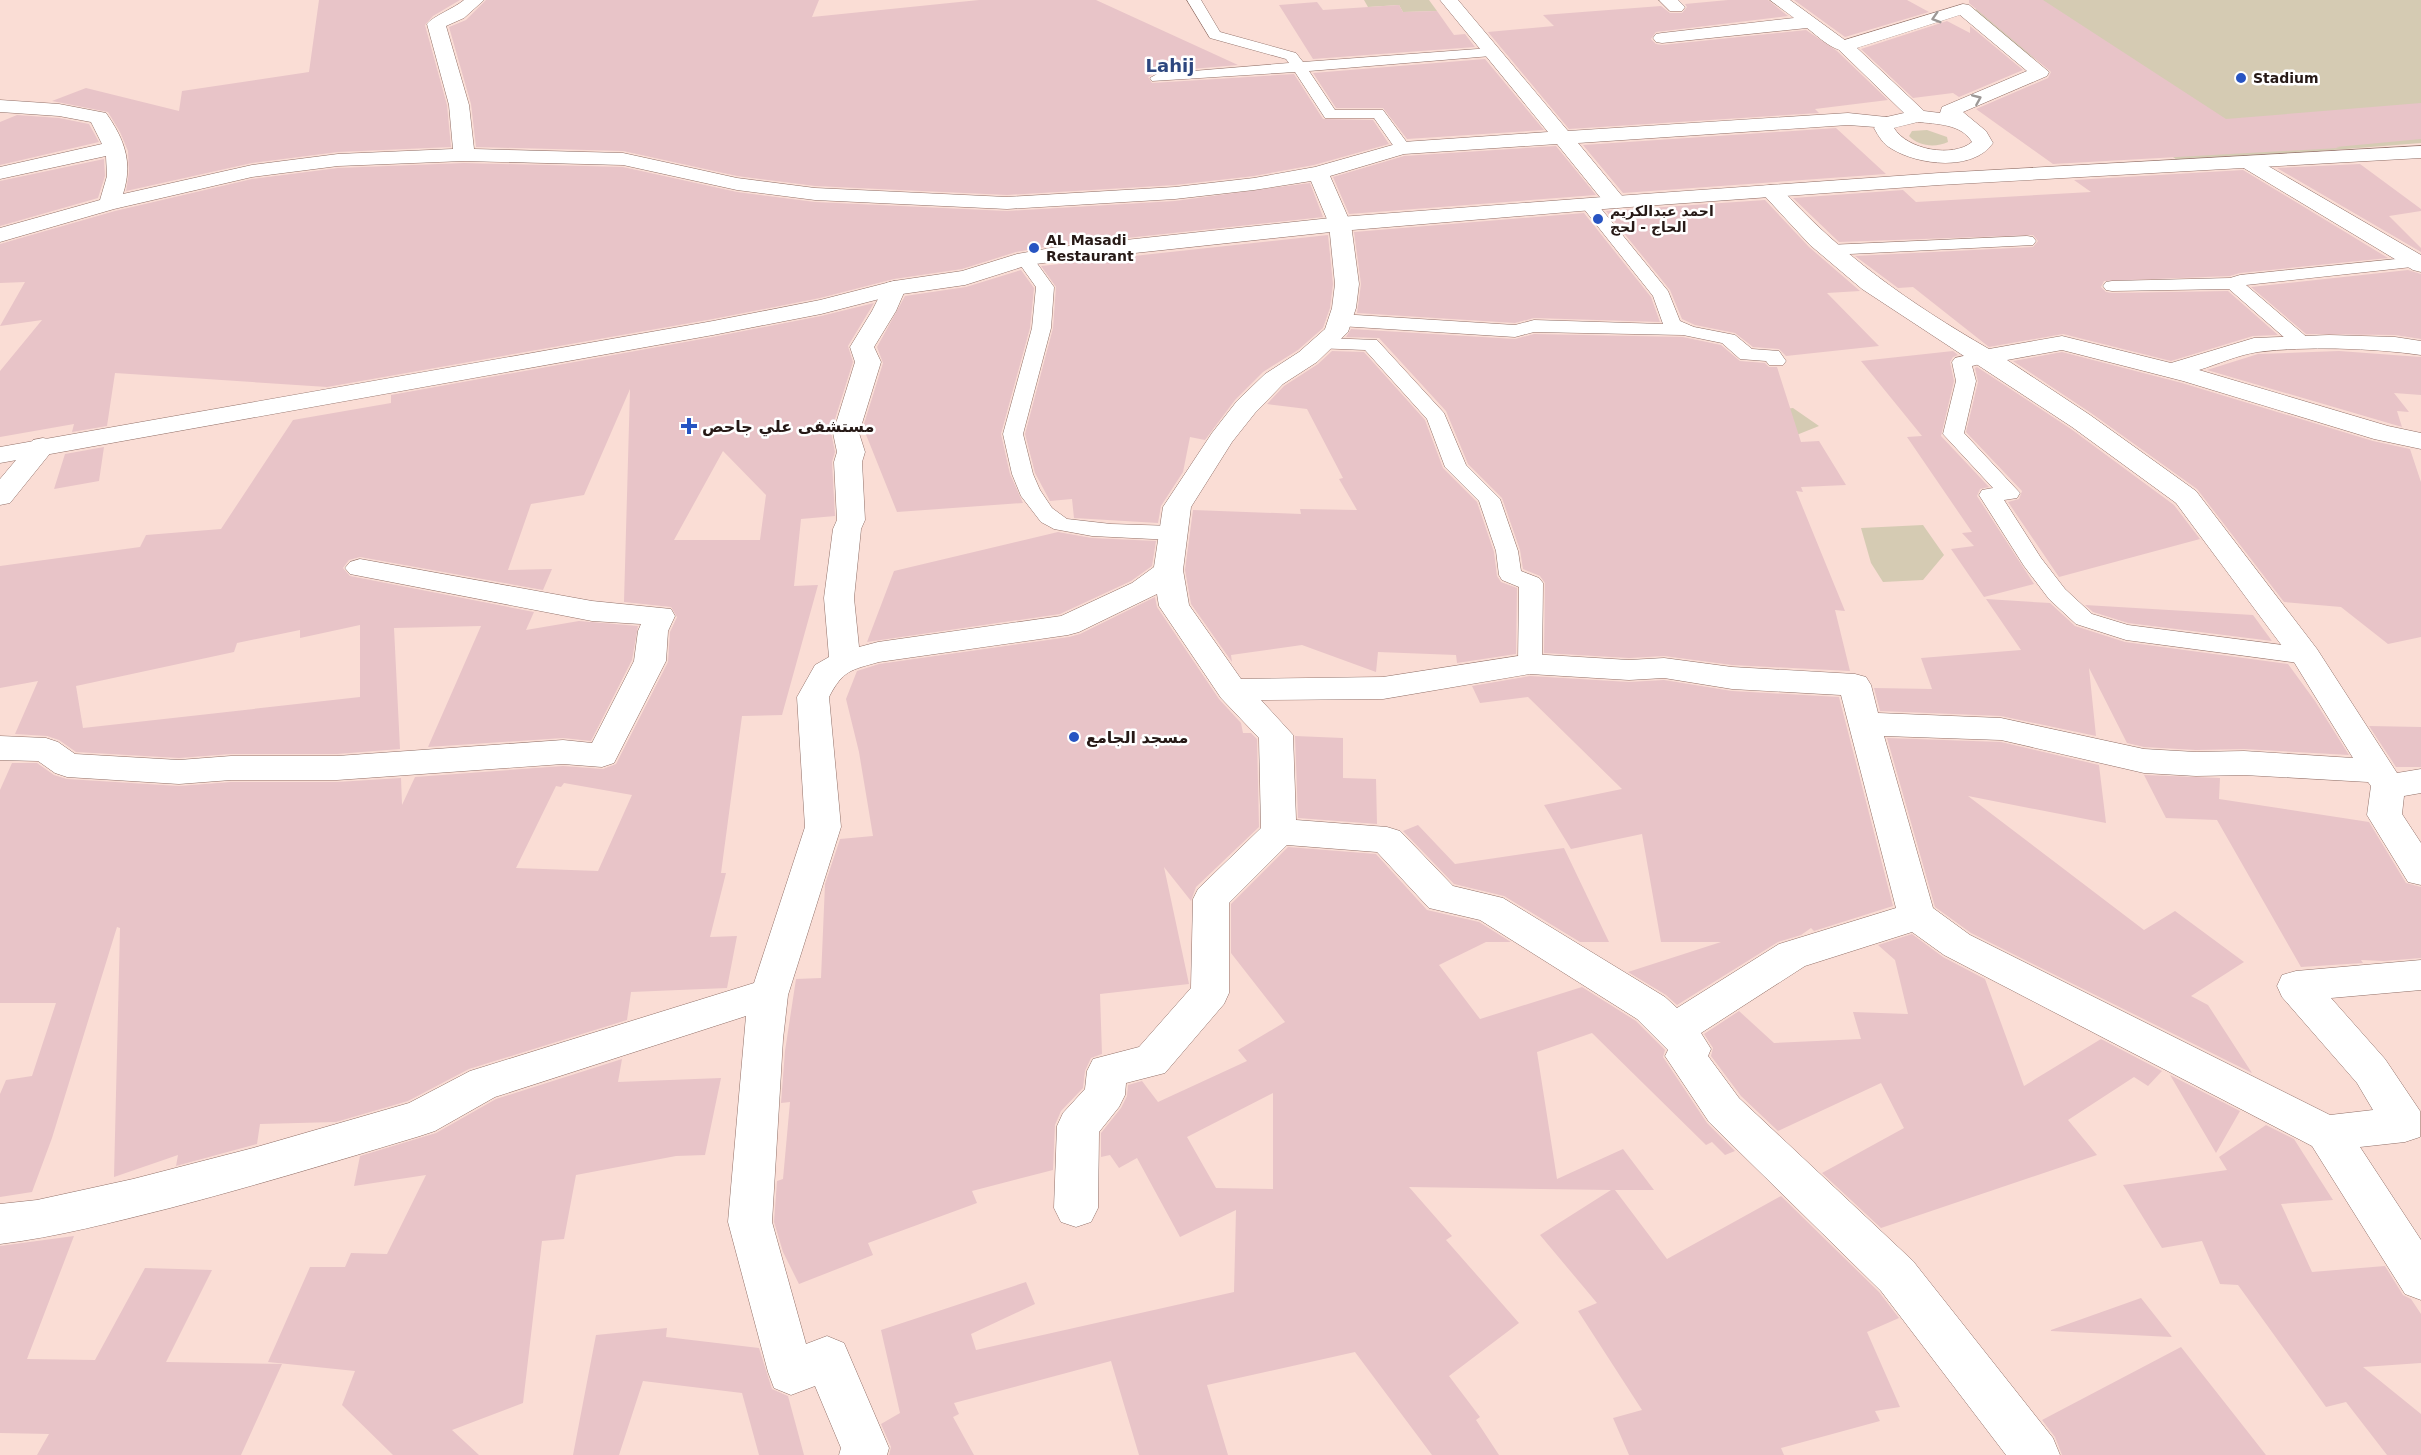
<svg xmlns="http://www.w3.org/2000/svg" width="2421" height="1455" viewBox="0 0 2421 1455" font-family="'DejaVu Sans','Noto Naskh Arabic',sans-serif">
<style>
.green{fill:#d5cbb3}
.building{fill:#e8c4c8;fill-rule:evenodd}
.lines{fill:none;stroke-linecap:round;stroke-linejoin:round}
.lane-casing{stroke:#917068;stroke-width:1}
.street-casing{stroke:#917068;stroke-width:1}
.secondary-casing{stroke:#917068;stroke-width:1}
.lane{fill:#fff;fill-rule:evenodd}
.street{fill:#fff;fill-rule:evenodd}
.secondary{fill:#fff;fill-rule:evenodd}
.oneway{stroke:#9d9896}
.poi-dot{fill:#2754c2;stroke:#fff;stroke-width:2}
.labels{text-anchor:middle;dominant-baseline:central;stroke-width:5;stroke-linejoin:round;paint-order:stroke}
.far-poi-label{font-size:14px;font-weight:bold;fill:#261916;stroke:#fff;text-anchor:start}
.poi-label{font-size:16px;font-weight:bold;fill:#261916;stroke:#fff;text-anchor:start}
.far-district-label{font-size:18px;font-weight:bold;fill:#2d477f;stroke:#fff}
</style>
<rect width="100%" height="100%" fill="#faddd5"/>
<!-- green -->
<path class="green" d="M1364 0H1429L1437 11 1403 12 1399 5 1368 7Z
M2000 0H2421V143L2180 162 1969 12Z
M1927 130 1947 137 1948 142C1935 148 1918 146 1909 136L1912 131Z
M1793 408 1819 426 1794 436 1751 413Z
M1923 525 1944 555 1923 580 1883 582 1871 563 1861 528Z"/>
<!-- building -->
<path class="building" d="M319 0H460L433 16 425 25 447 105 451 147 338 152 252 163 126 191 129 172 128 151 120 132 108 112 52 101 86 88 179 111 182 91 309 72Z
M486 0H819L812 17 979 0H1096L1238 65 1157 72 1148 77 1152 83 1294 74 1323 119 1373 120 1389 144 1314 165 1254 176 1175 185 1007 195 815 186 737 176 623 151 476 147 471 104 449 27 466 20Z
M1728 0H1768L1788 16 1656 32 1651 39 1656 44 1662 45 1806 30 1837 51 1888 100 1815 109 1819 113 1569 129 1488 32 1554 26 1543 15 1661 6 1670 13H1682L1687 7 1685 4Z
M1794 0H1907L1929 12 1845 37Z
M1969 0H2043L2226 119 2421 103V139L2336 147 2339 148 2053 164 1976 109 2048 78 2051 72 1969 3Z
M1317 2 1323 10 1399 5 1403 12 1437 11 1454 35 1465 34 1475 47 1313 59 1279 5Z
M1947 21 1970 33V26L2023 70 1959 97 1953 93 1913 98 1861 49Z
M1485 59 1544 130 1407 139 1383 108H1336L1313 73Z
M17 115 59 118 89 124 99 142 0 165V122Z
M1836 128 1886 174 1623 193 1583 145Z
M1556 146 1596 195 1349 214 1333 177 1404 156Z
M104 159 105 176 98 198 0 226V181Z
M464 163 623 167 737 192 815 202 1007 211 1175 201 1310 183 1323 217 1051 246 1016 252 962 269 894 279 820 298 713 319 327 387 115 373 107 426 72 432 74 424 0 437V371L42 320 0 326 25 282 0 283V244L115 211 252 179 338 168Z
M2360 164 2421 209V211L2389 216 2421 248V252L2277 168Z
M2243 170 2388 258 2240 273 2230 276 2104 281 2101 287 2106 292 2112 293 2228 291 2278 335 2253 336 2171 361 2063 334 1989 347 1913 287 1898 288 1855 256 2033 247 2038 241 2033 235 1839 242 1793 198 1903 190 1916 202 2091 192 2074 180Z
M1765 200 1809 247 1860 291 1827 293 1879 346 1786 356 1779 349 1753 347 1735 333 1695 325 1682 319 1670 290 1606 211Z
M1584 213 1651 297 1660 322 1534 318 1515 323 1357 313 1361 284 1354 232Z
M1328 235 1333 284 1330 308 1323 328 1298 350 1263 372 1235 400 1205 440 1190 437 1183 472 1161 506 1158 523 1074 518 1072 499 1050 501 1035 473 1025 434 1053 328 1056 287 1041 266Z
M1021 270 1034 288 1030 328 1001 434 1010 474 1023 503 897 512 863 427 883 363 877 347 905 296 966 287Z
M2408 270 2421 274V339L2395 335 2306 334 2251 287Z
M874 303 848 346 853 362 831 432 835 452 832 462 835 516 801 519 794 586 818 585 782 715 742 716 721 873H726L710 937 737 936 727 988 631 992 627 1020 469 1069 408 1101 336 1122 260 1124 257 1144 176 1166 178 1155 114 1177 120 928 117 927 52 1138 32 1192 0 1197V1094L6 1080 32 1076 56 1003H0V790L12 763H37L54 775 67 779 179 786 231 782H337L401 778 402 805 415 777 563 766 603 769 616 764 668 662 670 632 677 617 671 607 624 602 630 389 584 495 531 504 508 570 552 569 543 590 360 557 349 560 343 568 350 576 534 612 526 630 579 621 638 626 632 660 591 741 563 738 428 747 481 626 394 628 400 749 337 754H231L179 758 76 752 59 740 47 736 15 734 38 681 0 688V566L140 547 146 535 221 529 293 420 391 403V395L713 337 821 316ZM723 451 766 495 760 540H674ZM360 625V697L83 728 76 686 234 652 237 643 300 630V638ZM564 783 632 795 598 871 516 868 556 786 561 787Z
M1351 329 1515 339 1534 334 1683 337 1721 345 1740 361 1765 363 1769 367H1777L1801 442 1819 441 1846 485 1801 487 1803 492 1796 491 1845 611 1835 610 1850 671 1732 665 1664 656 1629 658 1544 653 1545 583 1540 576 1523 569 1520 550 1502 498 1468 464 1446 411 1379 338 1346 337Z
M1332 351 1364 352 1425 420 1443 468 1477 502 1494 552 1497 576 1501 582 1517 588 1516 654 1457 663 1456 655 1378 652 1376 672 1302 645 1231 655 1232 662 1191 604 1185 570 1193 510 1301 514 1300 509 1357 510 1339 479 1343 478 1307 409 1267 404 1284 386 1318 364Z
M1953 351 1958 355 1953 357 1950 362 1954 381 1941 436 1989 487 1980 489 1977 496 2034 584 1984 597 1951 549 1974 546 1962 533 1972 532 1907 437 1922 436 1861 361Z
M2339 351 2421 357V395L2394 393 2409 412 2397 411 2402 427 2207 370 2258 354Z
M2062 352 2182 383 2373 441 2410 449 2421 482V637L2388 644 2341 607 2284 602 2197 489 2091 413 2013 361Z
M1977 367 2071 429 2174 505 2200 539 2059 577 2008 502 2019 499 2022 491 1966 432 1978 382 1975 368Z
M104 447 99 481 54 489 65 454Z
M1058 532 1092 538 1156 541 1152 566 1131 581 1060 614 867 642 894 571Z
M1155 597 1157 607 1219 699 1241 723 1243 733H1251L1257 739 1259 827 1196 887 1191 901 1164 867 1189 984 1100 994 1102 1054 1091 1058 1085 1071 1083 1088 1061 1111 1055 1125 1053 1170 972 1191 977 1203 868 1243 873 1255 799 1284 783 1252 774 1222 777 1181 783 1179 790 1102 781 1103 785 1051 796 979 821 978 825 884 840 839 873 836 859 752 846 699 857 671 879 664 1069 637 1080 634Z
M1986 599 2050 603 2075 626 2125 642 2288 664 2315 701 2349 755 2244 749 2196 750 2144 747 2127 743 2089 668 2096 736 2001 716 1880 711 1874 688 1932 689 1921 658 2021 650Z
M2085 605 2253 615 2272 641 2128 623 2093 612Z
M1530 676 1629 682 1664 680 1732 691 1839 697 1893 906 1814 931 1811 928 1801 935 1778 942 1677 1005 1666 995 1628 972 1721 942H1661L1642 834 1571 849 1544 805 1622 789 1528 697 1480 703 1472 686Z
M2369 726 2421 727V767H2396Z
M1295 736 1343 738V778L1376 779 1377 824 1298 818Z
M1887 738 2001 742 2099 765 2106 823 1968 796 2144 930 2175 911 2244 962 2191 996 2208 1005 2252 1073 1971 933 1935 907Z
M2144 775 2220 778 2219 799 2369 822 2406 883 2421 887V958L2384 961 2361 960 2363 963 2301 967 2217 820 2166 818Z
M1418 825 1455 864 1564 848 1609 942H1580L1504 896 1454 884 1403 831Z
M1288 847 1376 854 1427 910 1479 922 1511 942H1486L1439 965 1480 1019 1582 987 1636 1021 1665 1050 1663 1057 1707 1123 1735 1151 1725 1155 1712 1142 1706 1145 1592 1033 1537 1052 1557 1179 1623 1149 1654 1190H1615L1667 1259 1781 1196 1879 1292 1899 1318 1867 1332 1900 1407 1875 1411 1880 1421 1781 1448 1784 1455H1629L1613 1418 1642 1410 1578 1311 1597 1303 1540 1235 1611 1190 1409 1187 1452 1236 1446 1240 1519 1323 1449 1376 1480 1417 1476 1420 1499 1455H1432L1355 1352 1207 1385 1228 1455H1139L1111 1361 954 1403 959 1414 953 1417 974 1455H889L891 1447 881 1424 900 1413 881 1330 1026 1282 1035 1304 971 1334 976 1350 1234 1292 1236 1210 1180 1237 1137 1158 1119 1168 1110 1155 1101 1157V1133L1121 1108 1127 1096 1128 1085 1142 1081 1158 1102 1247 1061 1238 1050 1285 1022 1231 953V904ZM1273 1093V1189L1216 1188 1187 1137Z
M1912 934 1943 957 1985 979 2024 1086 2101 1039 2162 1071 2148 1086 2134 1077 2068 1120 2097 1155 1881 1228 1822 1173 1904 1128 1881 1083 1778 1131 1741 1096 1711 1056 1713 1048 1704 1034 1739 1011 1774 1043 1861 1039 1853 1012 1908 1014 1895 960 1878 945Z
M622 1059 618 1082 721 1078 705 1155 676 1156 576 1175 564 1239 542 1241 523 1403 452 1430 479 1455H393L342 1405 355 1371 268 1362 310 1267H345L351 1253 387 1254 426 1175 354 1186 360 1156 436 1133 496 1099Z
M2170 1075 2240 1111 2216 1153Z
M2266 1125 2294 1139 2333 1200 2281 1204 2312 1272 2385 1266 2403 1295 2411 1299 2421 1314V1363L2363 1367 2421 1414V1455H2387L2346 1402 2326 1407 2238 1285 2220 1284 2202 1241 2162 1248 2123 1185 2227 1170 2219 1157Z
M74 1236 27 1359 95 1360 145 1268 212 1270 166 1362 282 1364 241 1455H37L49 1434 0 1433V1246Z
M2141 1298 2172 1337 2051 1331V1330Z
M667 1328 666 1337 759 1348 772 1389 788 1396 804 1455H759L742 1393 643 1381 619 1455H573L596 1335Z
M2181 1347 2266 1455H2062L2055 1437 2042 1420Z"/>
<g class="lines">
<!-- lane casing -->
<g class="lane-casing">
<path id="lane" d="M1187 0H1201L1220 32 1296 53 1303 62 1491 48 1498 52 1491 56 1309 71 1335 110H1383L1411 148 1403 153 1397 151 1374 118H1325L1295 72 1152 81 1150 78 1157 74 1289 63 1286 59 1210 38Z
M1588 199 1594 200 1668 291 1680 321 1694 327 1735 335 1752 349 1779 351 1786 361 1783 365H1769L1766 361 1740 359 1722 343 1683 335 1534 332 1515 337 1340 326 1333 324 1331 320 1333 316 1340 314 1515 325 1534 320 1663 324 1653 296 1580 204Z
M2027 236 2033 237 2036 241 2033 245 1829 255 1823 254 1820 250 1823 246 1829 245Z
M1025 254 1031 255 1054 287 1051 328 1023 434 1033 474 1040 490 1052 508 1067 519 1111 524 1173 526 1181 528 1184 533 1181 538 1173 540 1092 536 1054 529 1041 522 1021 496 1012 474 1003 434 1032 328 1036 287 1016 259 1019 255Z
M2416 257 2421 258V266L2246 285 2309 339 2312 343 2309 347H2295L2229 289 2112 291 2106 290 2103 286 2106 282 2112 281 2230 278 2240 275Z
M1323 338 1377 340 1444 413 1466 465 1500 499 1518 551 1521 571 1539 578 1543 583 1542 664 1539 670 1530 672 1521 670 1518 664 1519 587 1502 580 1499 575 1496 551 1479 501 1445 467 1427 419 1365 350 1316 348 1313 344 1316 340Z
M1985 351 1992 353 1995 357 1992 361 1972 366 1976 381 1964 433 2020 493 2017 498 2004 500 2041 558 2065 589 2092 614 2128 625 2306 648 2315 650 2318 656 2315 662 2306 664 2126 640 2076 624 2049 599 2024 566 1979 495 1982 490 1993 488 1943 434 1956 381 1952 362 1955 358Z"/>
</g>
<!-- street casing -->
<g class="street-casing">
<path id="street" d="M464 0H484L464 18 446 26 469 105 474 149 623 153 737 178 815 188 1007 197 1175 187 1254 178 1315 167 1403 142 1548 132 1440 0H1458L1568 131 1848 113 1896 118 1899 122 1896 126 1889 128 1848 125 1578 143 1627 202 1624 207 1616 208 1608 207 1557 144 1404 154 1330 176 1351 224 1359 284 1356 308 1348 332 1317 362 1283 384 1255 413 1232 442 1191 507 1183 570 1189 605 1241 679 1383 677 1530 654 1629 660 1664 658 1732 667 1855 674 1866 677 1871 685 1878 713 2001 718 2144 749 2196 752 2244 751 2353 758 2294 662 2176 503 2072 427 1862 289 1810 245 1760 191 1763 186 1771 185 1779 186C1839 254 1911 304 1989 349L2062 336 2171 363 2254 338 2329 335 2395 337 2421 341V355C2373 348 2305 346 2258 352 2238 355 2218 364 2199 370L2388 426 2421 433V449L2374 439 2183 381 2062 350 2007 360 2090 415 2196 491 2317 649 2397 773 2421 769V793L2404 796 2402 814 2421 843V885L2408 882 2367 815 2371 786 2368 782 2244 775 2196 776 2144 773 2001 740 1884 736 1933 908 1970 935 2330 1115 2373 1110 2357 1083 2282 997 2277 986 2282 975 2296 971 2421 960V990L2331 998 2385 1059 2420 1111V1137L2405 1142 2360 1147 2421 1240V1300L2405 1294 2312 1146 1944 955 1912 932 1805 966 1701 1033 1711 1049 1708 1056 1739 1098 1913 1261 2053 1438 2060 1455H2006L1881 1291 1709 1122 1665 1056 1668 1050 1637 1019 1480 920 1429 908 1377 852 1287 845 1229 903V993L1224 1004 1165 1073 1126 1083 1125 1095 1119 1107 1099 1132 1098 1208 1091 1222 1076 1227 1061 1222 1054 1208 1057 1126 1063 1113 1085 1089 1087 1071 1093 1059 1139 1047 1191 988 1193 899 1198 889 1261 828 1259 738 1221 698 1159 606 1157 594 1079 632 1068 635 879 662C851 670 843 670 829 697L841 827 788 995 783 1039 772 1222 806 1344 827 1336 844 1343 889 1448 887 1455H839L841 1448 815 1386 791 1395 774 1388 768 1372 728 1222 746 1016 495 1097 435 1131 420 1136C337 1161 254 1186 170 1208 114 1222 57 1237 0 1244V1204L37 1200 133 1179 253 1148 409 1103 470 1071 754 983 805 827 797 697 815 665 829 657 824 598 833 529 837 520 834 462 837 452 833 433 855 362 850 347 872 311 886 283 894 281 902 283 906 288 896 311 874 347 881 362 859 433 865 452 862 462 865 520 861 529 854 598 859 647 878 642 1061 616 1132 583 1154 567 1163 507 1212 433 1237 401 1265 374 1299 352 1325 329 1332 308 1335 284 1329 224 1311 181 1254 190 1175 199 1007 209 815 200 737 190 623 165 464 161 338 166 252 177 114 209 0 242V228L100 200 107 176 106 156 0 179V167L102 144 91 122 59 116 0 112V100L59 104 106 113C125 140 133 163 123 194L252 165 338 154 453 149 449 105 427 24C433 16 455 8 464 0ZM1530 674 1629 680 1664 678 1732 689 1841 695 1896 908 1779 944 1677 1008 1665 997 1503 898 1453 886 1400 831 1387 827 1296 820 1293 735 1261 700 1383 699Z
M1659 0H1678L1685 7 1682 11H1670Z
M1770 0H1790L1853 46 1850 50C1835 54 1819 37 1807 28L1662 43 1656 42 1653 38 1656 34 1662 33 1794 18Z
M2249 157 2256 159 2421 255V272L2413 270 2242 167 2239 163 2242 159Z
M43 438 53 440 56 446 10 503 0 505V479L33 440Z
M360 559 592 601 671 609 675 616 668 631 666 661 614 763 602 767 563 764 337 780H231L179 784 67 777 55 773 38 761 0 760V736L46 738 58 742 75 754 179 760 231 756H337L563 740 592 743 634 661 638 631 641 624 592 621 350 574 345 568 350 562Z"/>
</g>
<!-- secondary casing -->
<g class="secondary-casing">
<path id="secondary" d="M1963 4 1969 5 2049 72 2047 76 1963 112 1986 131 1993 143C1973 172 1918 165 1892 149 1883 144 1879 137 1874 128L1882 118 1904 113 1835 46 1838 42ZM1960 15 2027 71 1942 107 1940 113 1924 111 1857 48ZM1918 122C1936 124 1962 124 1972 142 1953 158 1907 150 1894 128Z
M2421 146V158L1939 185 1616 208 1340 231 1051 262 1028 265 965 285 895 295 821 314 713 335 0 463V447L713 321 820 300 894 281 962 271 1017 254 1051 248 1340 217 1616 196 1939 173Z"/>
</g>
<!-- lane -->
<use href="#lane" class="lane"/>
<!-- street -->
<use href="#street" class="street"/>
<!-- secondary -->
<use href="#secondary" class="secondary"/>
</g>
<!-- one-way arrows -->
<defs><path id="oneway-chevron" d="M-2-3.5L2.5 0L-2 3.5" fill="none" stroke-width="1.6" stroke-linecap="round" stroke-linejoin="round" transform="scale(1.5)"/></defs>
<g class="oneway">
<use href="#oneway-chevron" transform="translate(1936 18) rotate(163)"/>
<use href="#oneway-chevron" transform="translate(1977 99) rotate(-23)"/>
</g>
<!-- markers -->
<g class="poi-dot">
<circle cx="2241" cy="78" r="6"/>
<circle cx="1598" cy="219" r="6"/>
<circle cx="1034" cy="248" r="6"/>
<path d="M686 417h6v6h6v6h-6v6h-6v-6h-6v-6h6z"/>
<circle cx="1074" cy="737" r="6"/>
</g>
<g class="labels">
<!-- far-poi labels -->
<g class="far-poi-label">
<text x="2253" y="78">Stadium</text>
<text x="1610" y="211">احمد عبدالكريم<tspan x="1610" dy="16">الحاج - لحج</tspan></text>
<text x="1046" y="240">AL Masadi<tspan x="1046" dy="16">Restaurant</tspan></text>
</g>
<!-- poi labels -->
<g class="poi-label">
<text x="702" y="426">مستشفى علي جاحص</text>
<text x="1086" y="737">مسجد الجامع</text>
</g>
<!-- far-district labels -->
<g class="far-district-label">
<text x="1170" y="65">Lahij</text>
</g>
</g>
</svg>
